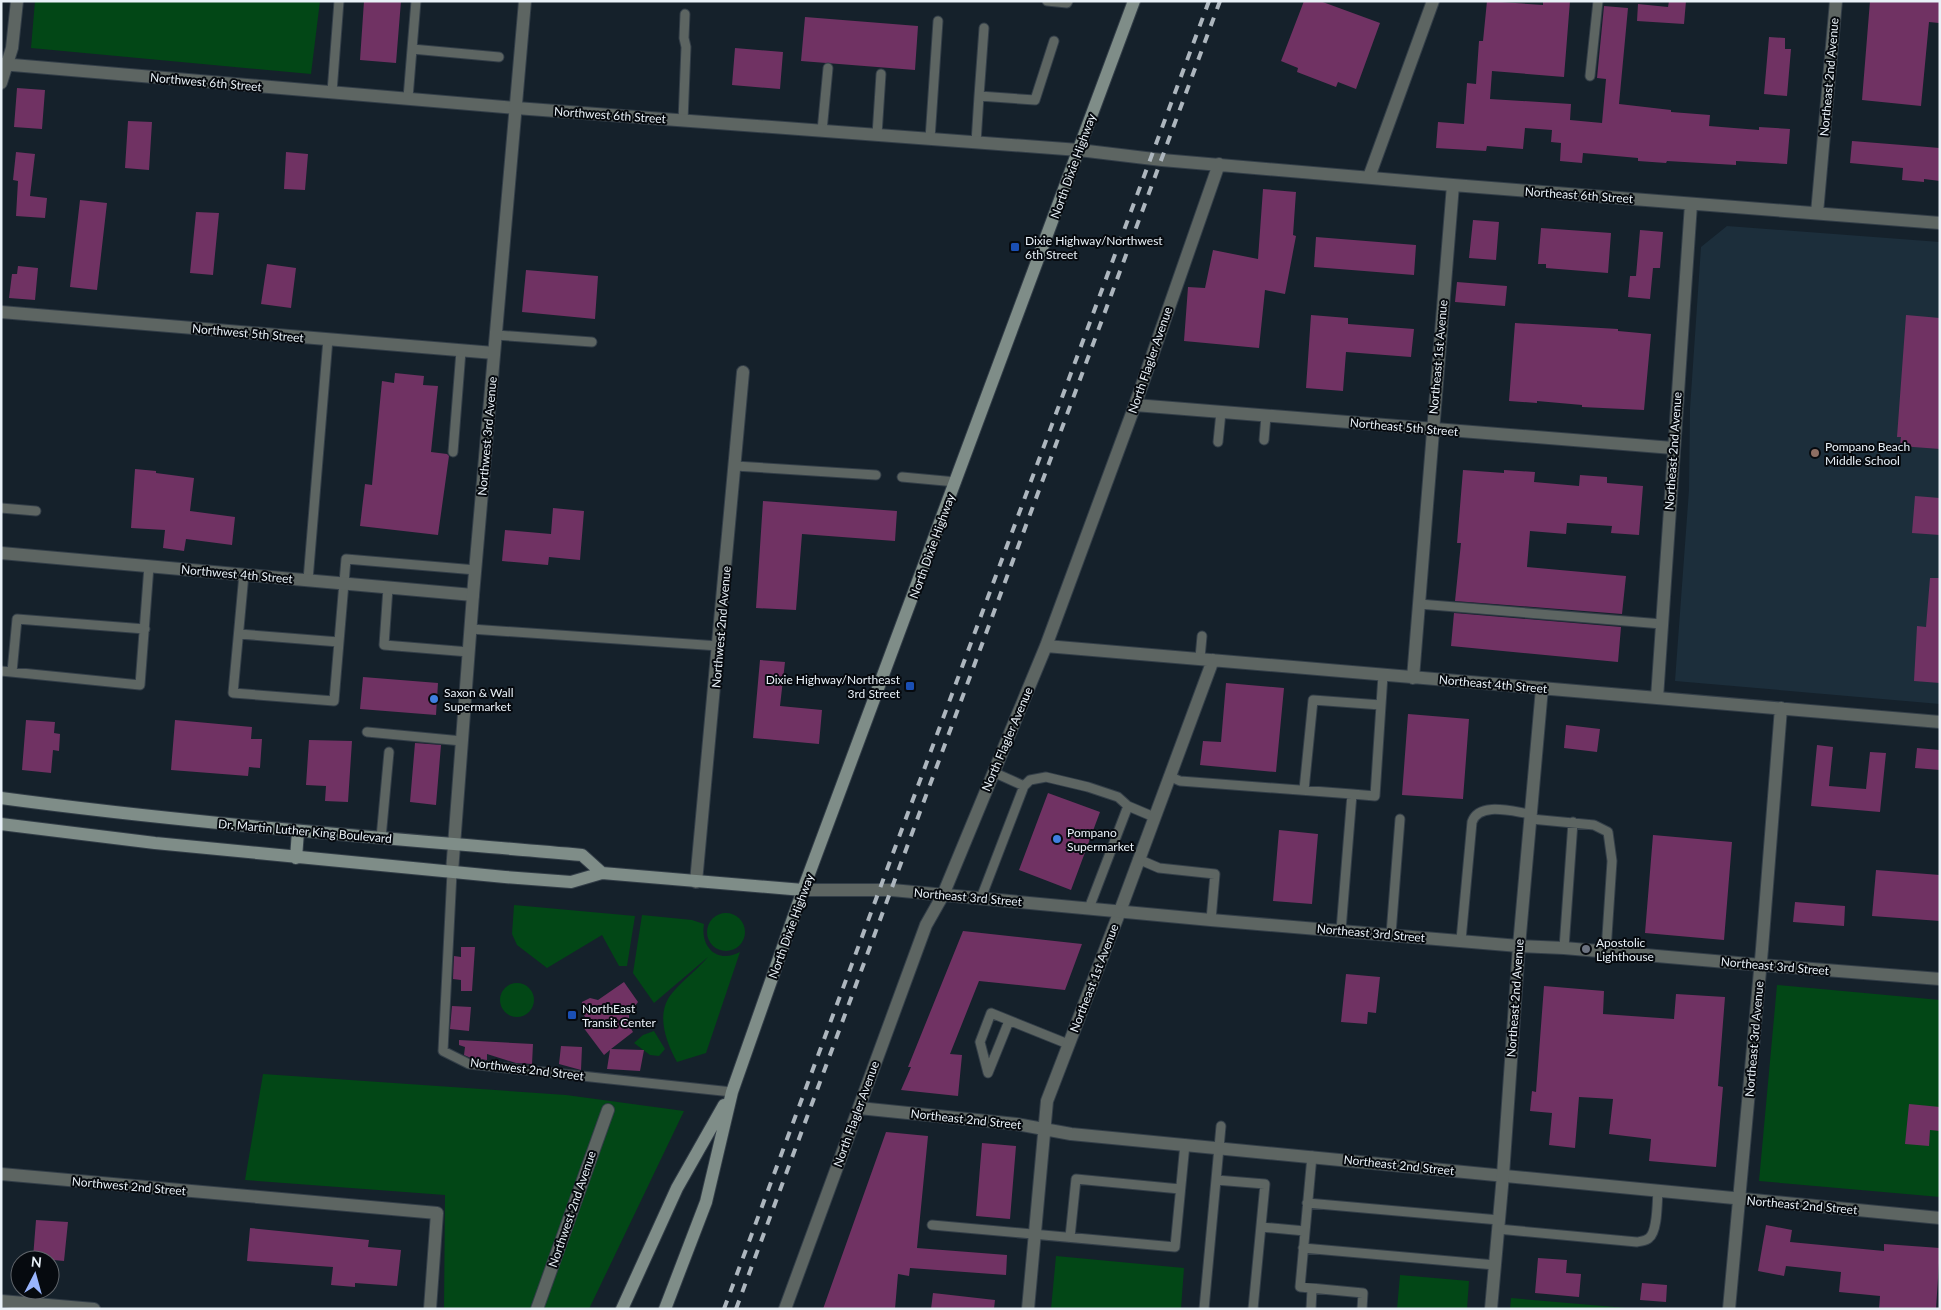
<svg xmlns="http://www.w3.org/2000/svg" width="1941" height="1310" viewBox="0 0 1941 1310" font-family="Lato,sans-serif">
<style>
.built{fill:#1c2e3b}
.green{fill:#024716}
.building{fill:#703263}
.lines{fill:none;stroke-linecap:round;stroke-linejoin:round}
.service-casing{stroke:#333e48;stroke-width:11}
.minor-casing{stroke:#333e48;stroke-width:14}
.tertiary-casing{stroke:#333e48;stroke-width:14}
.secondary-casing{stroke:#333e48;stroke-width:14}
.service{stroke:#5d6562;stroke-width:9}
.minor{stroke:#5d6562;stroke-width:12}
.tertiary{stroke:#5d6562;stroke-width:12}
.secondary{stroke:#7f8d88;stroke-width:12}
.rail{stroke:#adb6be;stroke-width:4;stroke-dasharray:9 9;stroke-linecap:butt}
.transit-dot{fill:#1a4fb4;stroke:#060a0f;stroke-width:2}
.education-dot{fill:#8d6e63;stroke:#060a0f;stroke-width:2}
.shop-dot{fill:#3f7fe0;stroke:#060a0f;stroke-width:2}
.worship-dot{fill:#6b7280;stroke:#060a0f;stroke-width:2}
.labels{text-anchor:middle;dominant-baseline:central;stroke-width:4;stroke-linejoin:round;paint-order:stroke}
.street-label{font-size:12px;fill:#e9f1f8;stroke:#060a0f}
.poi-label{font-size:12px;fill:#e9f1f8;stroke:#060a0f;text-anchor:start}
</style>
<rect width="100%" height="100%" fill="#15212b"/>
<!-- built -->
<path class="built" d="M1727 226 1940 242V704L1675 681 1689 490 1690 409 1701 247Z"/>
<!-- green -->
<path class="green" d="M35 1H320L311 74 31 48Z
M514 905 635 916 627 966H619L602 935 547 968 517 945 512 934Z
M707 932a19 19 0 1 1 38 0a19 19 0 1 1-38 0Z
M642 915 692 920 704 924C700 948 718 964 740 952L706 1053 677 1062C667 1044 657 1018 668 999 675 987 698 969 708 957L654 1003 633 973Z
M500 1000a17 17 0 1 1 34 0a17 17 0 1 1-34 0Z
M1777 985 1940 1000V1197L1759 1181Z
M654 1031 665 1049 659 1056 650 1055 634 1043 643 1035Z
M263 1074 566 1095 684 1111 589 1309H444L445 1195 245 1180Z
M1056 1256 1184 1268 1181 1309H1051Z
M1400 1275 1469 1281 1467 1309H1397Z
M1511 1298 1638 1309H1510Z"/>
<!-- building -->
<path class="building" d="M364 1H401L396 63 360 60Z
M1304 1H1320L1380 23 1356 89 1338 82 1336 87 1297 72 1298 68 1281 61Z
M1487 1 1543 5V1H1570L1564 77 1492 71 1490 99 1571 104 1570 120 1602 123 1606 79 1597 78 1604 6 1628 8 1619 104 1671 110V112L1710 115 1709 126 1759 130V127L1790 129 1787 164 1736 161V165L1667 161 1666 163 1638 161V158L1583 153 1582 163 1560 161 1561 143 1551 142 1552 130 1525 128 1523 149 1487 146 1486 151 1436 148 1438 122 1464 124 1467 83 1476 84 1479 41H1483Z
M1669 1H1686L1684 24 1637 21 1638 4 1668 7Z
M1870 1H1940L1939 23 1929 22 1921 106 1862 100Z
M805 17 918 26 915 70 801 61Z
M1769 37 1785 38V49H1791L1787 96 1764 94Z
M735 48 783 52 780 89 732 85Z
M17 88 45 90 42 129 14 127Z
M128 121 152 122 149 170 125 168Z
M1852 141 1940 148V181L1924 179V182L1902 180 1903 168 1850 163Z
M16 152 35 154 30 196 47 198 45 218 16 216 18 181 13 180Z
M286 152 308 154 305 190 284 189Z
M1263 189 1296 192 1293 235 1296 236 1285 294 1265 290 1259 348 1184 341 1188 287 1205 288 1213 250 1258 259Z
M80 200 107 203 97 290 70 287Z
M196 212 219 213 213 275 190 273Z
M1473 220 1499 222 1496 260 1469 258Z
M1541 228 1611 233 1608 273 1546 268V264H1538Z
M1640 230 1663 232 1660 268H1653L1650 299 1628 297 1630 276H1636Z
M1316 237 1416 245 1414 275 1314 267Z
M267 264 296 268 291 308 261 304Z
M18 266 38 268 35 300 9 298 12 274H17Z
M526 270 598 276 595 319 522 312Z
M1457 282 1507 286 1505 306 1455 302Z
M1311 315 1348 318V324L1414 329 1411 357 1346 352 1343 391 1306 388Z
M1906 315 1940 318V449L1900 446 1901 437H1897Z
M1515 323 1618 329V331L1651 334 1644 410 1582 407V405L1537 401V403L1509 401Z
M395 373 424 376 423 385 438 386 431 452 447 454 449 456 438 535 360 526 365 484 372 485 382 381 394 383Z
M135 469 156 471V473L194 478 190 511 235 517 232 545 186 539 184 551 163 548 165 530 131 528Z
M1463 470 1504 473V470L1535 472 1534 482 1579 486 1580 475 1607 477V483L1643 486 1639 535 1611 533 1612 526 1567 523 1566 534 1530 531 1527 567 1626 576 1622 614 1455 601 1461 543H1457Z
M1915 496 1940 498V535L1912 533Z
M763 501 897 511 895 541 802 534 796 610 756 608Z
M553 508 584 511 580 560 549 557 548 565 502 561 505 530 551 534Z
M1930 578H1940V683L1914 681 1917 626 1926 627Z
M1454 613 1621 627 1618 662 1451 646Z
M760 660 785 662 780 706 822 710 819 744 753 738Z
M363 677 438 683 436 715 360 709Z
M1226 683 1284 688 1276 772 1200 765 1203 741 1221 742Z
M1408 714 1469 719 1463 799 1402 795Z
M26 720 55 722 54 733 60 734 59 751 53 750 51 773 22 770Z
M175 720 252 727 251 739H262L260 768 249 767 248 776 171 770Z
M1566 725 1600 729 1597 752 1564 748Z
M309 740 352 741 348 802 325 801 326 786 306 785Z
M415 743 441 745 436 805 410 802Z
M1817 745 1833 747 1829 786 1866 789 1870 752 1886 753 1880 812 1811 806Z
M1917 748 1940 750V770L1915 768Z
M1048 793 1100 812 1071 890 1019 870Z
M1279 830 1318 834 1312 904 1273 901Z
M1653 835 1732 842 1724 940 1645 933Z
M1876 870 1940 875V921L1872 916Z
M1795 902 1845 906 1844 926 1793 922Z
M963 931 1082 944 1065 990 979 981 950 1054 962 1055 958 1096 901 1090 911 1067H908Z
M461 947H475L472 991H461V980L453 979 454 956 461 957Z
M1346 974 1380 977 1376 1013 1368 1012 1367 1024 1341 1022Z
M624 982 638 1002 629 1014V1025L633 1032 611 1049 644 1050 640 1071 607 1069 610 1050 604 1055 583 1027 588 1023 581 1009 582 1002 590 998 598 1000Z
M1544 986 1604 991 1603 1014 1674 1019 1676 994 1725 997 1718 1086 1723 1087 1716 1167 1649 1161 1651 1139 1609 1134 1613 1099 1579 1097 1575 1148 1549 1145 1552 1113 1530 1111 1532 1091 1536 1092Z
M452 1006 471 1007 469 1031 450 1029Z
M459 1040 533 1044 532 1064 516 1063 487 1054V1060L471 1058 464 1055 465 1047 459 1045Z
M561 1046 582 1047 581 1070 559 1064Z
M1909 1104 1940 1107V1131L1930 1130 1929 1146 1905 1144Z
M886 1132 928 1136 917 1248 1007 1255 1006 1275 910 1268 909 1276 898 1274 895 1309H823Z
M982 1143 1016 1146 1010 1219 976 1216Z
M36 1220 68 1222 64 1261 33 1258Z
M1766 1225 1792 1230 1790 1242 1884 1251V1244L1940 1248 1936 1309H1879L1880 1296 1839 1292 1841 1272 1786 1266 1784 1276 1758 1271Z
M250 1228 369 1240 368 1247 401 1250 397 1286 355 1283V1287L331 1285 333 1267 247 1261Z
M1538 1258 1567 1260 1566 1273 1581 1274 1579 1297 1535 1293Z
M1642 1283 1667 1285 1666 1302 1640 1300Z
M933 1293 995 1300 994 1309H931Z"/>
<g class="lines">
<!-- service casing -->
<g class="service-casing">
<path id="service" d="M1047 1 1067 3 1068 1
M412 49 416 1
M1590 76 1598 1
M332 92 339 1
M979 96 984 28
M408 98 412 49 499 57
M683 121 686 47 684 38 685 14
M822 131 828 68
M877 135 881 74
M930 139 938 21
M976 143 979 96 1035 100 1054 41
M496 335 592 342
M1264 440 1266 416
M1218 442 1221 412
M453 452 461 351
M735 466 876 475
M902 477 956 482
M1 508 36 511
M244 574 233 693 334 701 346 559 476 570
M308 580 328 339
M388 588 384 645 469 652
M1419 604 1662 624
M471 629 719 646
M239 634 339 642
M1200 658 1202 636
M1 671 140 685 149 566
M12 672 17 619 145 629
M1381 705 1383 675
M367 732 462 741
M1169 776 1180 781 1352 794 1341 930
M1024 786 1030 780 1046 777 1088 787 1118 797 1128 806
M1304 790 1313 700 1381 705 1375 796 1352 794
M1531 819 1594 825 1608 832 1612 861 1606 951
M381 838 389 752
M1138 859 1159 868 1215 874 1211 920
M452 872 443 1051 469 1064 732 1092
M981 898 1024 786 993 772
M1089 908 1128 806 1154 817
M1391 934 1400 819
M1461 940 1472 822C1479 801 1514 812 1531 814
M1564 948 1573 822
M1009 1021 988 1073 980 1042 991 1013 1068 1044
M1312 1156 1300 1287 1363 1293 1362 1309
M1216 1180 1265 1184 1253 1309
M1307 1203 1499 1220
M932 1225 1175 1247 1185 1144
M1261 1227 1305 1231
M1498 1229 1637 1242C1641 1241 1646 1241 1649 1238 1658 1231 1657 1201 1658 1190
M1070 1237 1076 1179 1180 1189
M1303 1248 1495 1265
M1204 1309 1221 1126
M1311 1309 1312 1289"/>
</g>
<!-- minor casing -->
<g class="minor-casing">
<path id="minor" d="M1 64 516 108 1079 150 1162 160 1453 185 1940 223
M1 83 12 48 17 1
M1369 177 1433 1
M1817 213 1836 1
M1 312 494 353
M1135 405 1673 448
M1 553 473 595
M1046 646 1940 722
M1413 678 1453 185
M1542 688 1519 946 1564 948 1761 965 1940 979
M1657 698 1691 204
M696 882 743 372
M859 1108 1016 1124 1071 1134 1940 1218
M1 1174 437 1213 430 1309
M1 1301 94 1309
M537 1309 608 1110
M785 1309 926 925 943 895 1046 646 1135 405 1219 164
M1028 1309 1047 1101 1120 911 1213 660
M1729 1309 1762 949 1781 708"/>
</g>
<!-- tertiary casing -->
<g class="tertiary-casing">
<path id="tertiary" d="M452 872 473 595 525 1
M803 890H892L1211 920 1519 946 1503 1175 1491 1309"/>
</g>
<!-- secondary casing -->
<g class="secondary-casing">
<path id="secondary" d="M1 798C194 824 388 838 582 855L602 873
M1 824 155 843 505 877 571 882 602 873 803 890
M296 858 298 831
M622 1309 677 1188 724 1105
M665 1309 706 1202 732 1092 803 890 1134 1"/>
</g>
<!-- service -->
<use href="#service" class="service"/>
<!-- minor -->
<use href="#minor" class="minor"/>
<!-- tertiary -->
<use href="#tertiary" class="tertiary"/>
<!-- secondary -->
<use href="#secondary" class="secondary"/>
<!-- rail -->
<path class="rail" d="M724 1309 1209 1
M736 1309 1220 1"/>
</g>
<!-- markers -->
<g class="transit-dot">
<rect x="1010" y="242" width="10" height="10" rx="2.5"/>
<rect x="905" y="681" width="10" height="10" rx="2.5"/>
<rect x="567" y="1010" width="10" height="10" rx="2.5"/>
</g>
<circle class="education-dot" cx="1815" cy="453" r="5"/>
<g class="shop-dot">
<circle cx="434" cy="699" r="5"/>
<circle cx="1057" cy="839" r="5"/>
</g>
<circle class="worship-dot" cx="1586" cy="949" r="5"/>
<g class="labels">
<!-- street labels -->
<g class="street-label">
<text transform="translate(1829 77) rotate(-85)">Northeast 2nd Avenue</text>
<text transform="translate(206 82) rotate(5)">Northwest 6th Street</text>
<text transform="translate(610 115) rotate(4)">Northwest 6th Street</text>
<text transform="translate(1073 166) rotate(-70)">North Dixie Highway</text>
<text transform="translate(1579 195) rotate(4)">Northeast 6th Street</text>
<text transform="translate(248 333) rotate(5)">Northwest 5th Street</text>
<text transform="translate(1438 357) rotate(-85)">Northeast 1st Avenue</text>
<text transform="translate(1150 360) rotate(-71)">North Flagler Avenue</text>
<text transform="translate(1404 427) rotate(5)">Northeast 5th Street</text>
<text transform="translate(487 436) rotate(-85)">Northwest 3rd Avenue</text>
<text transform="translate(1673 451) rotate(-86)">Northeast 2nd Avenue</text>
<text transform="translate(932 546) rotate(-70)">North Dixie Highway</text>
<text transform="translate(237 574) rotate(5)">Northwest 4th Street</text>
<text transform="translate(721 627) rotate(-85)">Northwest 2nd Avenue</text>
<text transform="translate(1493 684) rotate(5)">Northeast 4th Street</text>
<text transform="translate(1007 739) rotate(-67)">North Flagler Avenue</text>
<text transform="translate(305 831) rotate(5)">Dr. Martin Luther King Boulevard</text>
<text transform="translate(968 897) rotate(5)">Northeast 3rd Street</text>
<text transform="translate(791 926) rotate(-70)">North Dixie Highway</text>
<text transform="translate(1371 933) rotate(5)">Northeast 3rd Street</text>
<text transform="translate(1775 966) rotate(5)">Northeast 3rd Street</text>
<text transform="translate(1094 978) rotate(-69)">Northeast 1st Avenue</text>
<text transform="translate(1515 998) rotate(-86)">Northeast 2nd Avenue</text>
<text transform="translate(1754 1039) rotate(-85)">Northeast 3rd Avenue</text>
<text transform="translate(527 1069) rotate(7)">Northwest 2nd Street</text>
<text transform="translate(856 1114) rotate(-70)">North Flagler Avenue</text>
<text transform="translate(966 1119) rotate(6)">Northeast 2nd Street</text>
<text transform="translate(1399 1165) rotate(6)">Northeast 2nd Street</text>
<text transform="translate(129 1186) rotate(5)">Northwest 2nd Street</text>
<text transform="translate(1802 1205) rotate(5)">Northeast 2nd Street</text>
<text transform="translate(572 1209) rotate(-71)">Northwest 2nd Avenue</text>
</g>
<!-- poi labels -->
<g class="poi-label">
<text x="1025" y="240">Dixie Highway/Northwest<tspan x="1025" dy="14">6th Street</tspan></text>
<text x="1825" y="446">Pompano Beach<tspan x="1825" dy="14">Middle School</tspan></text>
<text x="900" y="679" text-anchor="end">Dixie Highway/Northeast<tspan x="900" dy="14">3rd Street</tspan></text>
<text x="444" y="692">Saxon &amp; Wall<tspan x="444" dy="14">Supermarket</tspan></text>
<text x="1067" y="832">Pompano<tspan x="1067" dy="14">Supermarket</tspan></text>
<text x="1596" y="942">Apostolic<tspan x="1596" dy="14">Lighthouse</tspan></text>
<text x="582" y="1008">NorthEast<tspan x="582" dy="14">Transit Center</tspan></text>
</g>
</g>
<!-- border -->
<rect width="1941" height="1310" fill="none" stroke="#e9f1f8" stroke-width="5"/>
<!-- north arrow -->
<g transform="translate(35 1275) rotate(6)"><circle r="24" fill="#060a0f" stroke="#61666c"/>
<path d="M0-4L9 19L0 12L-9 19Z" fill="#99b5fd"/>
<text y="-8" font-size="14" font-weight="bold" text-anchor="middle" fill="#e9f1f8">N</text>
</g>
</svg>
